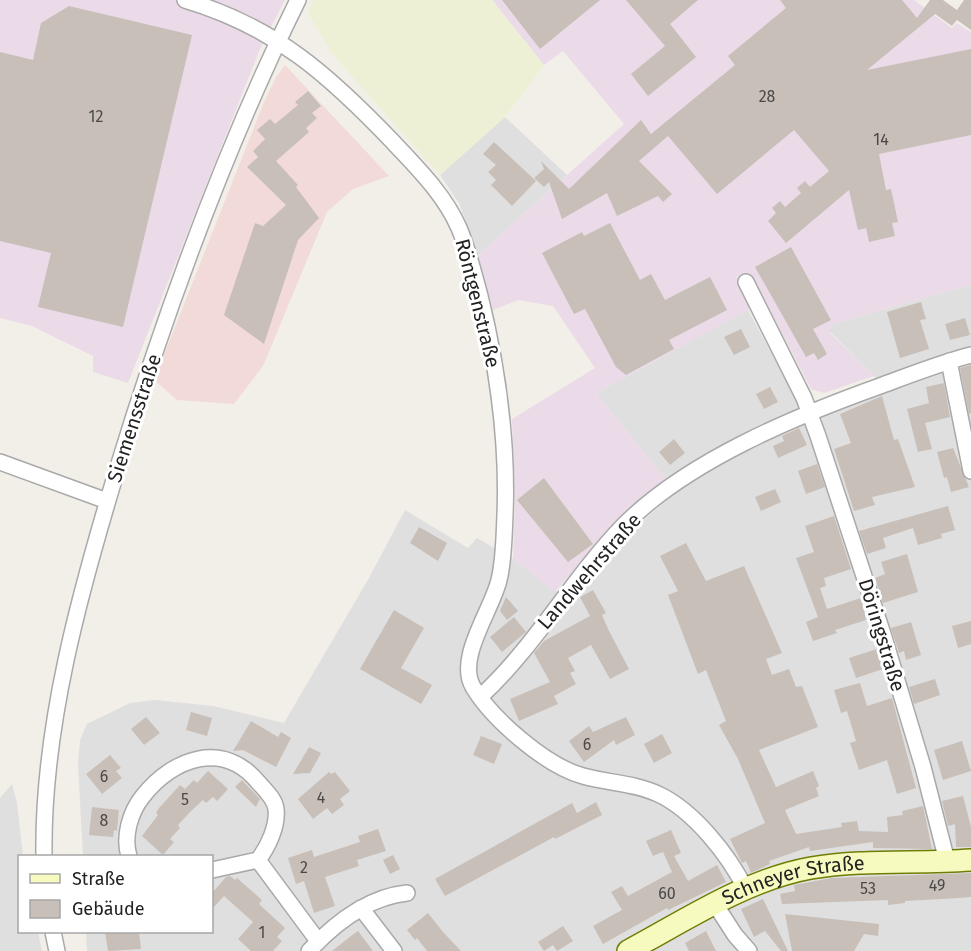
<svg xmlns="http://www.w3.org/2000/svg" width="971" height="951" viewBox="0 0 971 951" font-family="'Fira Sans',sans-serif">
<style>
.residential{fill:#e0dfdf}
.commercial{fill:#f2dad9}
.industrial{fill:#ebdbe8}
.farmland{fill:#eef0d5}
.building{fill:#c7bfb8}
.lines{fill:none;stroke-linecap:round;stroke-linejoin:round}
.street-casing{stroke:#a9a9a9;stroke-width:18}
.secondary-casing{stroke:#707d05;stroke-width:24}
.street{stroke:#fff;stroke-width:15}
.secondary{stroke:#f7fabf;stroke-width:21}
.labels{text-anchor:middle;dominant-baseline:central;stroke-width:6;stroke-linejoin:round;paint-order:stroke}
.number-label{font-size:16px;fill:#4b4948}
.street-label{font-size:20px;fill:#222;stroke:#fff}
</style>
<rect width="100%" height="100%" fill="#f2efe9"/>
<!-- residential -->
<path class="residential" d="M505 117 567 175 478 255 459 203 440 175Z
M971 285V951H87L86 932H212V856H83L78 765 80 740 87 724 130 703 155 700 213 706 284 723 369 578 405 510 468 548 477 538 513 559 570 601 595 568 633 528 676 493 596 393 748 310 806 417 879 391 874 376 829 331 832 324Z
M12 784 17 803 23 856H20V932H38L42 951H0V798Z"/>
<!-- commercial -->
<path class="commercial" d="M285 65 389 176 353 189 327 212 263 366 234 404 177 400 154 380 264 102 276 77Z"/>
<!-- industrial -->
<path class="industrial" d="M0 0H285L260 49 128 383 93 372V356L32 326 0 318Z
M492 0H914L952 28 957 23 971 32V285L832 324 829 332 874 376 824 393 811 389 765 301 596 393 665 479 621 519 555 592 513 559 515 502 512 419 595 368 553 306 518 300 493 310 478 255 624 124 563 51 544 65Z"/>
<!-- farmland -->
<path class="farmland" d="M314 0H492L544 65 505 117 440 175 333 55 308 13Z"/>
<!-- building -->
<path class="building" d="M502 0H600L540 49Z
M626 0H698L670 24 696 57 648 96 631 74 665 46Z
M780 0H902L917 18 930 0H943L957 10 964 0H971V30L957 20 952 26 935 14 867 70 971 49V135L879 154 886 190 891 189 898 222 892 223 895 236 869 242 866 228 858 230 849 190 786 243 768 221 776 213 772 208 780 201 785 207 801 193 797 188 805 181 810 187 829 171 794 130 717 194 668 136 639 161 672 194 663 202 658 196 617 216 607 193 562 219 549 182 544 187 534 178 544 169 541 161 569 189 641 120 651 134 735 65 728 56 786 8Z
M69 6 192 35 123 327 38 307 51 253 0 241V52L33 60 41 23Z
M308 91 321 106 312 113 317 118 306 128 309 132 276 161 298 185 296 187 319 218 298 240 264 344 224 315 255 223 263 226 286 205 247 167 258 157 253 151 265 139 257 130 270 119 275 124 298 105 295 102Z
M494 142 536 181 512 206 491 185 496 180 488 172 496 165 483 154Z
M610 223 640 280 651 274 665 300 710 277 727 310 669 340 674 349 626 375 616 367 585 309 574 314 542 253 582 232 584 236Z
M791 247 831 320 813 329 827 354 818 360 814 353 806 357 755 267Z
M921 302 926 319 920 320 929 349 900 358 887 312Z
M965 318 970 335 950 340 945 324Z
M741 329 750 347 734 355 724 337Z
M971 365V413L969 414 960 368Z
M944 383 950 417 925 423 932 449 918 452 907 409 929 403 926 387Z
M770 387 778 402 764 409 756 394Z
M882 396 894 440 898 439 915 487 872 497 875 505 854 511 834 449 851 443 840 414Z
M799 428 807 445 778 458 773 446 784 441 782 436Z
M674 439 685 453 670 465 659 452Z
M953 448 969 487 951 492 947 477 944 478 937 452Z
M817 464 825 487 806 494 798 471Z
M544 478 593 544 568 562 517 500Z
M775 489 781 502 761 511 755 497Z
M948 506 955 530 941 534 942 538 918 545 913 528 883 538 886 548 867 554 859 531Z
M834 516 851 569 824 578 826 586 820 588 827 609 861 598 866 620 835 630 837 633 813 641 806 622 818 617 796 558 814 552 805 526Z
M419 527 447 543 438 561 410 543Z
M686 543 706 581 744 566 782 653 766 659 772 675 789 669 796 687 802 686 818 727 759 750 776 787 813 771 819 786 816 788 819 796 785 810 796 834 842 827 841 823 857 821 859 831 888 832 887 817 903 815 902 811 923 806 932 849 873 848V842L810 851 809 847 769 861 770 864 751 873 746 861 742 863 730 839 765 823 738 759 719 725 726 721 706 670 698 674 668 595 678 591 660 556Z
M907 554 918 592 883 603 875 578 885 574 881 562Z
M593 590 606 613 602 615 608 629 629 669 610 679 591 645 568 658 575 671 570 673 576 684 554 696 558 704 519 721 510 699 550 682 534 653 544 641 590 616 580 597Z
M506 597 518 611 507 620 500 611Z
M394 610 424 628 401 668 432 685 421 704 360 669Z
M514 617 526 632 502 652 490 637Z
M971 621V644L958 648 952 626Z
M911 622 921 655 906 660 904 651 899 653 891 628Z
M877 649 883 669 856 678 849 658Z
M935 679 940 695 914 704 909 687Z
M860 683 867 706 892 698 916 788 897 794 887 760 859 770 850 743 856 741 847 711 841 713 834 690Z
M191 712 212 718 207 736 186 730Z
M146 717 160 733 144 745 131 729Z
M626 717 635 735 616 745 614 740 584 762 569 741 589 726 593 732Z
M251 721 278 737 281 732 291 738 276 767 243 750 233 751Z
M662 734 672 753 654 763 644 744Z
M481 736 502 744 494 764 473 755Z
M962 741 971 771 943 780 934 750Z
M309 747 321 753 310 773 293 774Z
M110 755 121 768 116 771 122 778 102 794 86 774Z
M208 771 228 789 217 801 213 797 206 803 203 800 192 810 178 825 180 828 170 839 174 842 163 855 142 836 158 815 156 813 159 808 180 785 185 789 194 780 197 783Z
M329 772 331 774 335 772 350 791 340 799 344 805 332 814 327 808 313 819 298 799Z
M242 780 260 799 256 807 235 787Z
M963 796 971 827V847H956L955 824 948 826 942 801Z
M596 802 602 815 555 839 554 837 445 896 435 879 572 803 577 813Z
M92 807 119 810 117 831 114 830 113 837 89 835Z
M378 829 386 851 357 860 359 866 325 877 335 906 314 913 304 881 296 884 288 858 312 850 314 857 360 842 358 836Z
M671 830 681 853 674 856 688 881 717 865 726 882 668 910 667 908 603 944 593 926 622 910 611 892 622 886 628 896 672 872 663 852 653 856 646 841Z
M393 855 400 869 390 874 383 860Z
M971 873V897L959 898 905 901V903L888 905V900L782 904 780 894 795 891 794 885 832 878Z
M230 876 235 880 237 878 262 900 259 904 285 928 277 937 282 941 273 951H251L238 939 253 922 224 896 212 909V893L226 877Z
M763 899 788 951H781L765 931 754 937 741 909Z
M428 913 443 932 461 951H427L417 938 415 940 407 930Z
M785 914 879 924 878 936 864 934 854 951H792Z
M563 926 573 941 557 951 553 945 544 951 538 942Z
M358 931 373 951H332L351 936Z
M706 931 716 951H689L685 943Z
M105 932H139L141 949 108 951Z"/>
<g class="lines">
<!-- street casing -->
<g class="street-casing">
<path id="street" d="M185 0C276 27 330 76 394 143 418 169 444 194 459 228 468 249 474 274 480 296 498 369 508 440 505 515 504 536 504 560 499 580 492 610 456 658 473 687 492 719 546 766 583 776 608 783 635 783 658 794 693 810 729 855 746 890
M746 282 804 398 818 436 883 634 923 767 947 861
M949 361 971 471
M0 462 107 501
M480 697C535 647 571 580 623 526 687 461 796 416 880 386 910 375 940 363 971 355
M44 856C42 728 80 592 117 470 166 310 224 150 298 0
M129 856C123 837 130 812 143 796 173 758 223 740 258 782 265 790 275 799 276 809 278 826 268 847 258 860L318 941
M212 870 258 860
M715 904 735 935 749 951
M361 908 394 951
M53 932 57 951
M309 951C335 923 368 897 407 893"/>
</g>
<!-- secondary casing -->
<g class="secondary-casing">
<g id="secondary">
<path id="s1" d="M628 951C686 920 745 880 811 868 864 859 918 864 971 860"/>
</g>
</g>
<!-- street -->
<use href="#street" class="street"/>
<!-- secondary -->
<use href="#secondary" class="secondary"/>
</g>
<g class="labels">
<!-- number labels -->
<g class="number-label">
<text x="767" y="96">28</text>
<text x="96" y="116">12</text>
<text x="881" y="139">14</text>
<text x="587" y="744">6</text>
<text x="104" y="776">6</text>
<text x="321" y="797">4</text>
<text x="185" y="799">5</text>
<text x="104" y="820">8</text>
<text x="304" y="867">2</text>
<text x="937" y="885">49</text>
<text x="868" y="888">53</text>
<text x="667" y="893">60</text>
<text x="262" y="932">1</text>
</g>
<!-- street labels -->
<g class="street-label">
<text transform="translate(478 303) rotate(76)">Röntgenstraße</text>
<text transform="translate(134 418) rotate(-72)">Siemensstraße</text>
<text transform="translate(589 571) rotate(-49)">Landwehrstraße</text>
<text transform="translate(882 635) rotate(73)">Döringstraße</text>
<text stroke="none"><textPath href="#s1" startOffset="182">Schneyer Straße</textPath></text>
</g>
</g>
<!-- legend -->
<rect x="18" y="855" width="195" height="78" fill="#ffffff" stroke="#a7a7a7" stroke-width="1.5"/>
<rect x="30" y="874" width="30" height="9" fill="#f7fabf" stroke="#a7a7a7" stroke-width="1.5"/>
<text x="72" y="885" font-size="18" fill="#222222">Straße</text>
<rect x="30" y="900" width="30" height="18" fill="#c7bfb8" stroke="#a7a7a7" stroke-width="1.5"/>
<text x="72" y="915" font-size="18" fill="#222222">Gebäude</text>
</svg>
